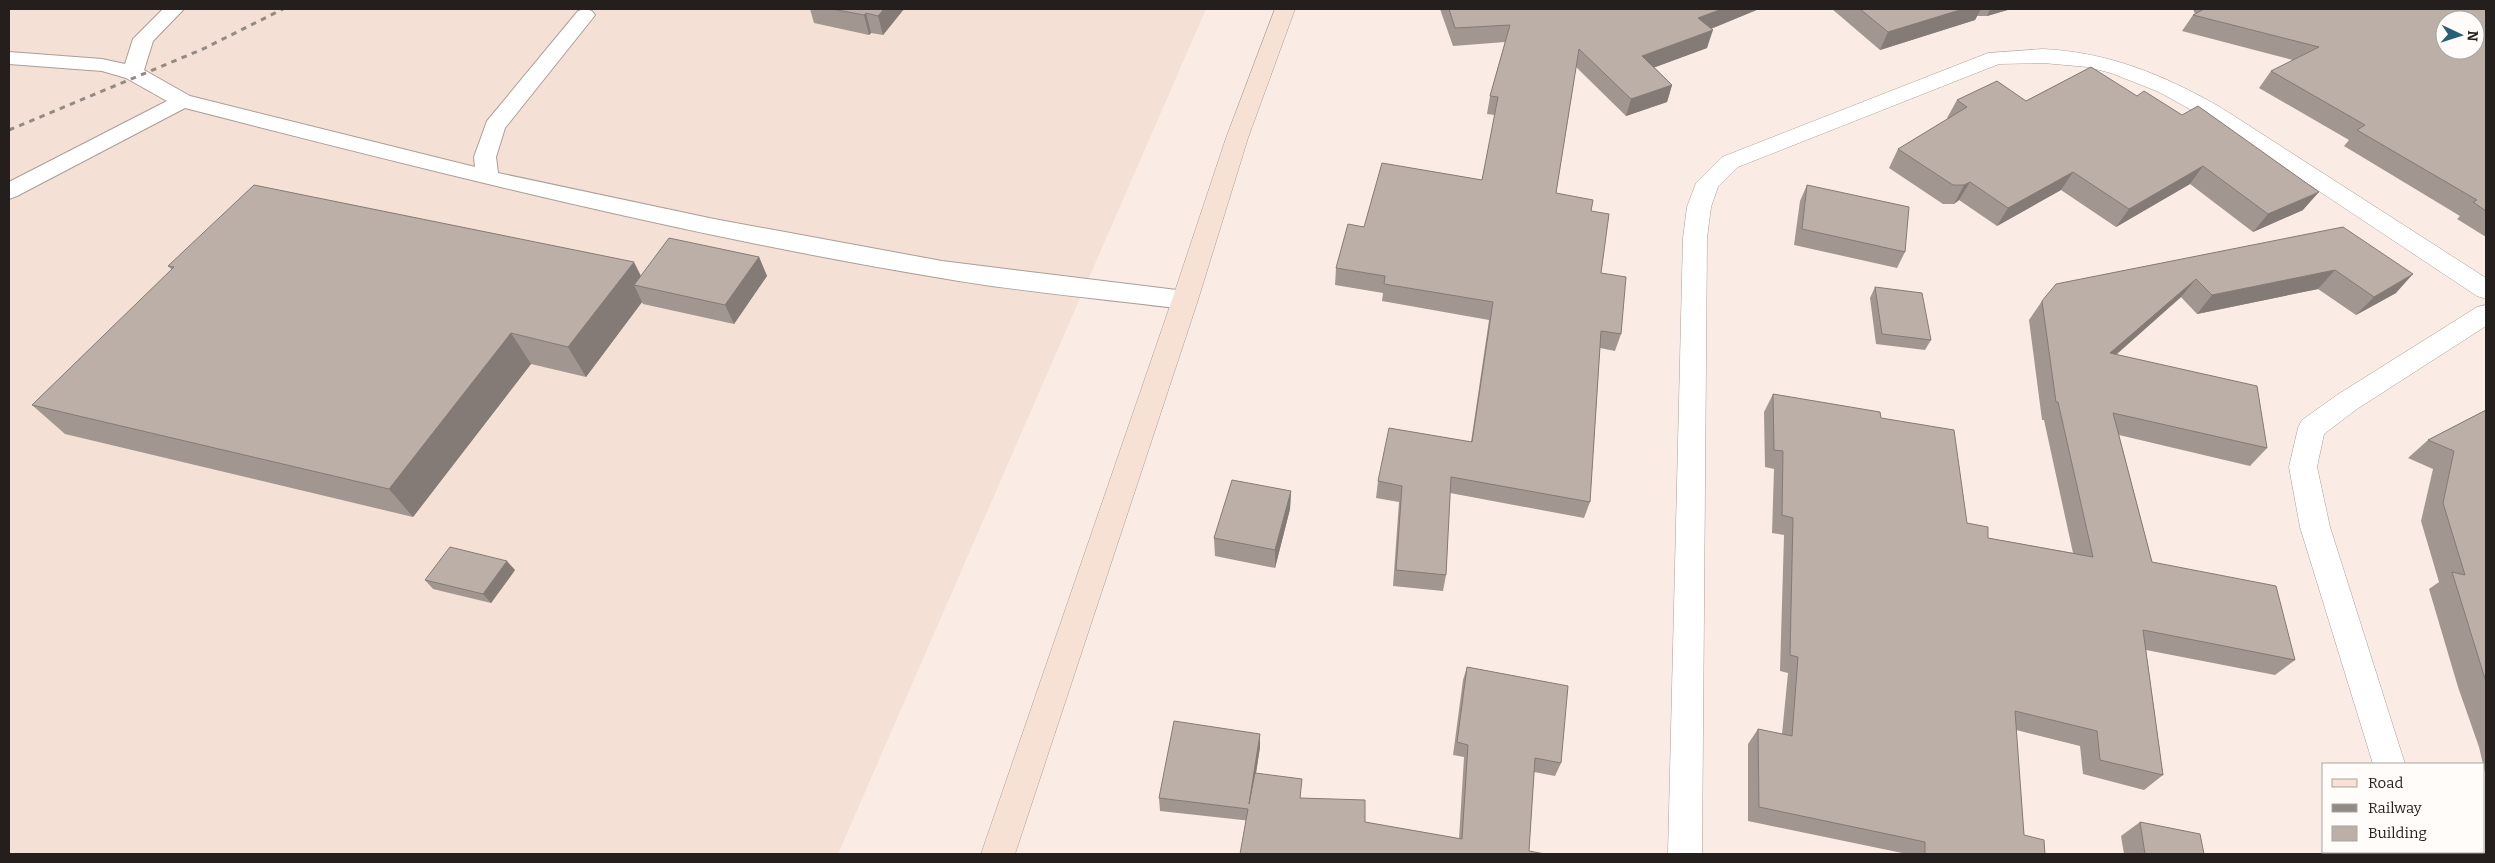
<svg xmlns="http://www.w3.org/2000/svg" width="2495" height="863" viewBox="0 0 2495 863" font-family="Bitter,serif">
<style>
.built{fill:#f4e0d4}
.lines{fill:none;stroke-linecap:round;stroke-linejoin:round}
.service-casing{stroke:#ab9e97;stroke-width:2}
.minor-casing{stroke:#ab9e97;stroke-width:1}
.secondary-casing{stroke:#ab9e97;stroke-width:1}
.service{fill:#fff;fill-rule:evenodd}
.minor{fill:#fff;fill-rule:evenodd}
.secondary{fill:#f6e1d4;fill-rule:evenodd}
.rail{stroke:#938a85;stroke-width:3;stroke-dasharray:5.5 5.5;stroke-linecap:butt}
.wall{fill:#a29690}
.shaded-wall{fill:#847a76}
.building{fill:#bcafa8;stroke:#847a76;fill-rule:evenodd}
</style>
<rect width="100%" height="100%" fill="#faece5"/>
<!-- built -->
<path class="built" d="M9 9H1206L838 854H9Z"/>
<g class="lines">
<!-- service casing -->
<g class="service-casing">
<path id="service" d="M163 9H184L153 41 144 70 190 96 475 167 474 157 487 121 578 11 585 9 592 11 595 15 592 19 505 128 496 157 498 173 714 219 942 261 1185 291 1194 294 1197 300 1194 306 1185 309C1104 299 1021 292 941 278 686 236 435 172 185 108L17 196 9 199V182L167 101 126 78 102 71 9 64V52L102 59 125 64 133 39Z"/>
</g>
<!-- minor casing -->
<g class="minor-casing">
<path id="minor" d="M2043 49C2108 52 2164 75 2220 107L2486 278V299L2477 296 2227 130 2159 92 2111 73 2088 67 2043 63 1999 64 1738 167 1718 187 1711 207 1707 238 1702 854H1668L1683 238 1687 207 1696 183 1722 157 1988 53Z
M2486 305V326L2357 409 2324 434 2317 467 2330 527 2405 764H2373L2300 527 2289 467 2298 428 2302 420 2337 395 2477 307Z
M2399 852H2433L2434 854H2400Z"/>
</g>
<!-- secondary casing -->
<g class="secondary-casing">
<path id="secondary" d="M1275 9H1295L1248 138 1198 300 1015 854H981L1172 300 1226 138Z"/>
</g>
<!-- service -->
<use href="#service" class="service"/>
<!-- minor -->
<use href="#minor" class="minor"/>
<!-- secondary -->
<use href="#secondary" class="secondary"/>
<!-- rail -->
<path class="rail" d="M9 130 203 49 283 9"/>
</g>
<!-- wall -->
<path class="wall" d="M810 9H904L883 35 871 33 869 35 814 23Z
M1440 9H1759L1711 29 1707 48 1654 67 1672 85 1667 102 1626 116 1576 67 1556 193 1591 211 1601 273 1621 334 1615 351 1600 348 1590 502 1584 518 1450 493 1446 575 1443 591 1393 586 1399 502 1376 498 1378 481 1471 442 1489 320 1382 301 1383 293 1335 285 1336 268 1364 227 1482 180 1495 115 1487 114 1490 96 1505 42 1453 46Z
M1832 9H2011L1987 16H1977L1975 20 1880 50Z
M2193 9H2486V237L2457 219 2460 216 2344 146 2349 140 2259 88 2271 71 2293 60 2182 31 2193 15 2195 14Z
M2091 67 2303 210 2253 232 2190 184 2116 227 2061 190 1997 226 1959 200 1954 204H1943L1889 168 1898 149 1948 119 1947 118 1957 100 2026 101Z
M1807 185 1905 252 1897 268 1794 245 1800 201Z
M2343 227 2396 293 2356 315 2318 289 2197 314 2181 297 2116 355 2267 448 2250 466 2119 435 2152 562 2295 660 2275 675 2146 650 2163 775 2144 790 2083 774 2080 746 2016 730 2024 835 2045 854H1907L1748 821V744L1758 729 1782 734 1788 673 1780 671 1784 535 1772 533 1774 469 1765 467 1764 412 1773 394 1881 418 1967 523 1988 538 2073 553 2044 420H2042L2029 320 2042 301Z
M759 257 767 276 734 324 643 304 642 302 586 377 531 364 413 517 65 434 32 405 172 270 168 266 641 276Z
M1875 287 1931 340 1925 350 1876 344 1870 298Z
M2486 410V778L2484 768V764H2483L2479 747 2458 687 2429 589 2439 582 2421 521 2433 469 2408 458 2428 440Z
M1291 491 1290 509 1275 568 1215 556 1214 538Z
M515 570 491 603 433 589 425 580Z
M1467 667 1561 763 1555 776 1534 772 1529 851 1160 811 1159 798 1260 734V747L1256 774 1301 798 1365 822 1459 839 1464 757 1453 755 1463 680Z
M2140 822 2204 854H2124L2121 836Z"/>
<!-- shaded-wall -->
<path class="shaded-wall" d="M884 9H904L883 35 878 16Z
M1722 9H1759L1693 36 1698 18Z
M1963 9H1981L1975 20 1880 50 1888 32Z
M1990 9H2011L1987 16Z
M866 13 871 33 869 35 864 15Z
M1713 30 1707 48 1637 74 1642 56Z
M1672 85 1667 102 1626 116 1631 99Z
M2203 166 2190 184 2116 227 2129 209Z
M2073 172 2061 190 1997 226 2008 208Z
M1970 182 1959 200 1954 204 1964 185Z
M2319 192 2303 210 2253 232 2268 214Z
M759 257 767 276 734 324 725 305Z
M634 262 647 288 634 285 642 302 586 377 568 347Z
M2335 270 2318 289 2197 314 2212 295Z
M2413 274 2396 293 2356 315 2374 297Z
M2196 279 2181 297 2096 372 2110 353Z
M511 333 531 364 413 517 389 489Z
M1291 491 1290 509 1275 568V550Z
M507 561 515 570 491 603 483 594Z
M1260 734V747L1249 816V804Z"/>
<!-- building -->
<path class="building" d="M832 9H884L878 16 866 13 864 15Z
M1449 9H1722L1698 18 1713 30 1642 56 1672 85 1631 99 1579 49 1556 193 1593 200 1591 211 1609 214 1601 273 1626 277 1621 334 1601 331 1590 502 1451 477 1446 575 1396 570 1402 486 1378 481 1389 428 1472 442 1493 302 1384 284 1385 276 1336 268 1348 224 1364 227 1382 163 1482 180 1498 97 1490 96 1510 25 1455 28Z
M1860 9H1963L1888 32Z
M2204 9H2486V211L2473 202 2477 200 2357 130 2365 125 2271 71 2319 47 2193 15ZM2445 20H2475V50H2445Z
M2091 67 2137 96 2144 91 2182 115 2198 106 2319 192 2268 214 2203 166 2129 209 2073 172 2008 208 1970 182 1964 185H1953L1898 149 1967 107 1957 100 1997 81 2026 101Z
M254 185 634 262 568 347 511 333 389 489 32 405 174 267 168 266Z
M1807 185 1909 207 1905 252 1802 229Z
M2343 227 2413 274 2374 297 2335 270 2212 295 2196 279 2110 353 2257 386 2267 448 2113 413 2152 562 2276 586 2295 660 2143 630 2163 775 2100 760 2097 731 2015 711 2024 835 2044 840 2045 854H1925V842L1759 807 1758 729 1792 736 1798 657 1790 655 1793 518 1782 515 1783 451 1774 450 1773 394 1880 412 1881 418 1954 430 1967 523 1988 527V538L2093 557 2058 402H2056L2042 301 2056 284Z
M669 238 759 257 725 305 634 285Z
M1875 287 1922 293 1931 340 1882 334Z
M2486 410V682L2452 572 2465 575 2443 503 2454 451 2428 440Z
M1232 480 1291 491 1275 550 1214 538Z
M450 547 507 561 483 594 425 580Z
M1467 667 1568 686 1561 763 1535 758 1529 851 1545 854H1240L1248 809 1159 798 1174 721 1260 734 1249 804 1255 773 1302 779 1300 798 1365 800V822L1462 839 1468 745 1457 742Z
M2140 822 2200 834 2204 854H2145Z"/>
<!-- border -->
<rect width="2495" height="863" fill="none" stroke="#241f1c" stroke-width="20"/>
<!-- legend -->
<rect x="2322" y="763" width="162" height="90" fill="#fffcfa" stroke="#a7a4a1"/>
<rect x="2332" y="779" width="25" height="8" fill="#f6e1d4" stroke="#a7a4a1"/>
<text x="2368" y="788" font-size="15" fill="#241f1c">Road</text>
<rect x="2332" y="804" width="25" height="8" fill="#938a85" stroke="#a7a4a1"/>
<text x="2368" y="813" font-size="15" fill="#241f1c">Railway</text>
<rect x="2332" y="826" width="25" height="15" fill="#bcafa8" stroke="#a7a4a1"/>
<text x="2368" y="838" font-size="15" fill="#241f1c">Building</text>
<!-- north arrow -->
<g transform="translate(2460 35) rotate(94)"><circle r="24" fill="#fffcfa" stroke="#a7a4a1"/>
<path d="M0-4L9 19L0 12L-9 19Z" fill="#275f79"/>
<text y="-8" font-size="14" font-weight="bold" text-anchor="middle" fill="#241f1c">N</text>
</g>
</svg>
